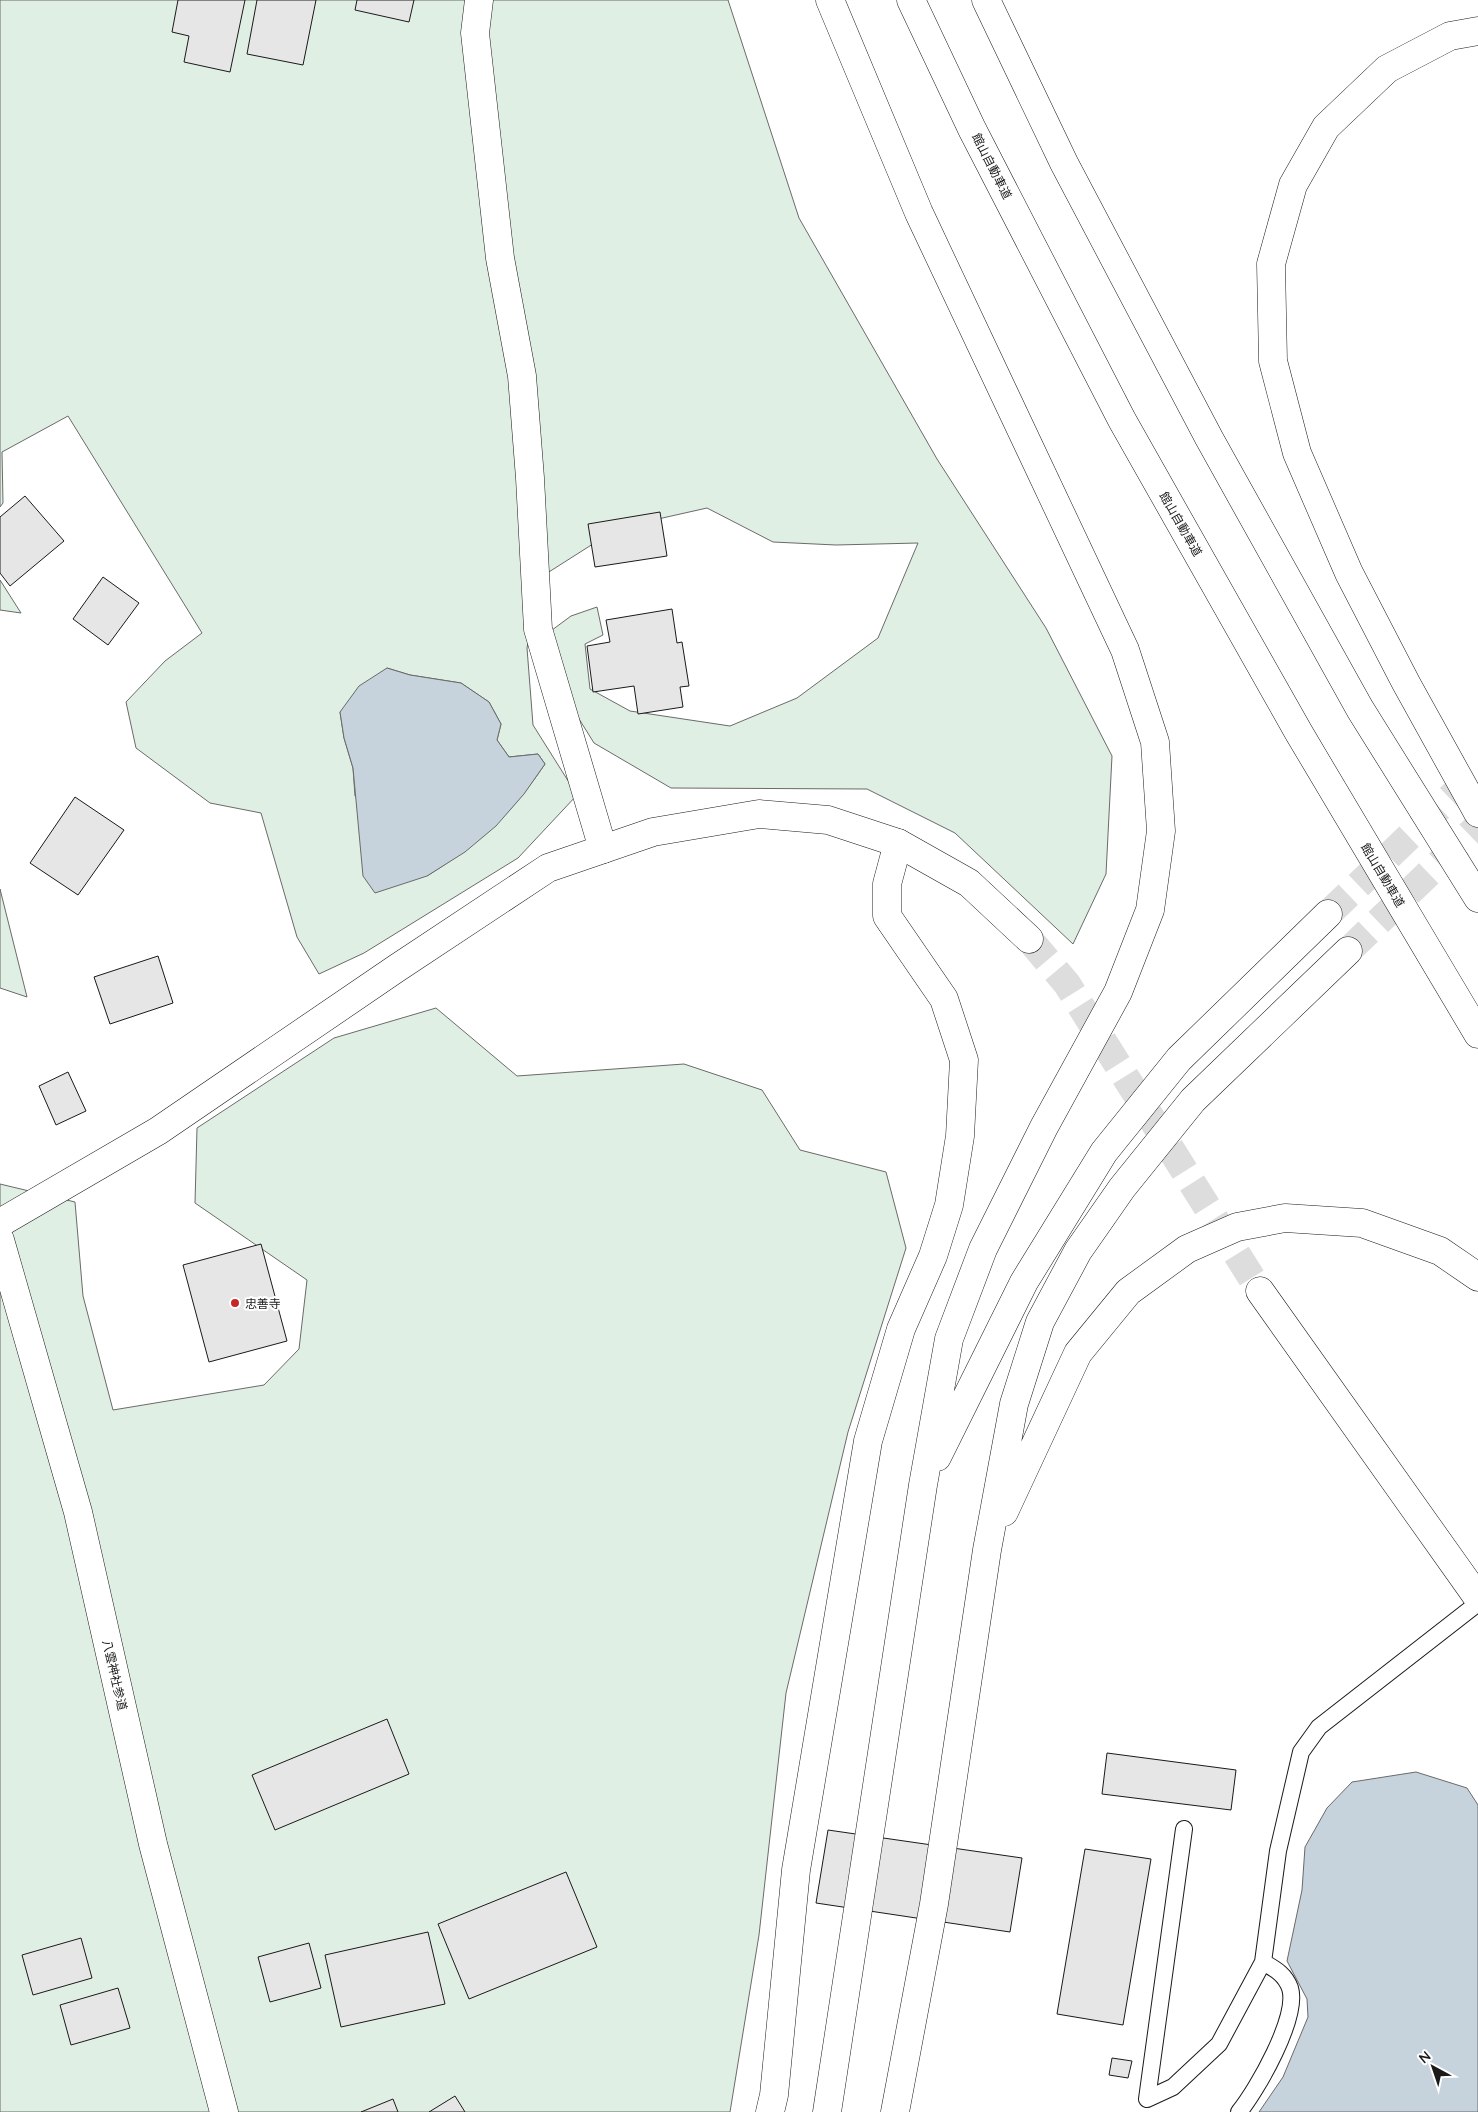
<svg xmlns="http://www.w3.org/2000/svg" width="1478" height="2112" viewBox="0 0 1478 2112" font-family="Quicksand,'Noto Sans JP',sans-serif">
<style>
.green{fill:#e0efe3;stroke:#6a6a6a;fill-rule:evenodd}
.water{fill:#c6d2dc;stroke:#6a6a6a}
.building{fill:#e6e6e6;stroke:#1a1a1a}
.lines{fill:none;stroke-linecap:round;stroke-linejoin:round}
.tertiary-tunnel{stroke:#ddd;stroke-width:28;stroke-dasharray:28 14;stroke-linecap:butt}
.motorway-tunnel{stroke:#ddd;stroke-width:28;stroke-dasharray:28 14;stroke-linecap:butt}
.service-casing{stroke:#1a1a1a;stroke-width:18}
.minor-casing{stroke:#1a1a1a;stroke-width:29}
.tertiary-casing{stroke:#1a1a1a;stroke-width:29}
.motorway-casing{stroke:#1a1a1a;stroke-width:29}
.service{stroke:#fff;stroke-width:16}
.minor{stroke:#fff;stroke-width:28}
.tertiary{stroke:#fff;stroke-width:28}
.motorway{stroke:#fff;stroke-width:28}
.poi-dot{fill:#c62828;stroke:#fff;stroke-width:2}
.labels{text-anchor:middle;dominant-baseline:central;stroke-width:4;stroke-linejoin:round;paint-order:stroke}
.street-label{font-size:12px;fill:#1a1a1a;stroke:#fff}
.poi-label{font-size:12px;fill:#1a1a1a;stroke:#fff;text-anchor:start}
</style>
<rect width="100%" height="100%" fill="#fff"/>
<!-- green -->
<path class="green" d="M0 0H728L799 218 937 459 1046 628 1112 756 1106 874 1073 944 955 833 867 789 671 788 594 743 566 698 548 633 571 616 597 607 603 635 585 644 590 689 630 711 730 726 797 698 878 638 918 543 836 545 773 542 707 508 618 528 541 577 527 648 533 725 577 795 518 858 364 953 319 974 297 937 261 813 210 803 136 748 126 702 165 661 202 633 68 416 2 452 3 503 0 507ZM387 668 410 675 461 683 489 702 501 724 497 740 509 757 538 754 545 764C509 817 481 842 427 876L355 796 353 768 344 738 340 712Z
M0 580 21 613 0 610Z
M0 889 27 997 0 988Z
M436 1008 517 1076 684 1064 762 1090 800 1150 886 1172 906 1248 848 1432 786 1693 759 1935 730 2112H0V1184L75 1202 83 1296 113 1410 264 1385 299 1349 307 1280 195 1203 197 1128 334 1038Z"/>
<!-- water -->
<path class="water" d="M387 668 410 675 461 683 489 702 501 724 497 740 509 757 538 754 545 764 524 794 496 826 465 852 427 876 375 893 363 876 353 768 344 738 340 712 359 686Z
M1416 1772 1467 1788 1478 1805V2112H1259L1283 2077 1308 2017 1307 1999 1287 1961 1302 1890 1305 1847 1327 1808 1352 1782Z"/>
<!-- building -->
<path class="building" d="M178 0H245L230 72 184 62 189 36 172 32Z
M257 0H316L303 65 247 54Z
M357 0H414L409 22 355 10Z
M25 496 64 541 10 586 0 573V517Z
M660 512 667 556 595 567 588 524Z
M103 577 139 603 108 645 73 619Z
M672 609 677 643 682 642 689 686 680 687 683 707 638 714 634 686 593 692 587 646 610 642 606 620Z
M75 797 124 830 78 895 30 863Z
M158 956 173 1003 110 1024 94 977Z
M68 1072 86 1111 56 1125 39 1086Z
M261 1244 287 1341 209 1362 183 1265Z
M387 1719 409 1774 275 1830 252 1775Z
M1107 1753 1236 1770 1231 1810 1102 1794Z
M828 1830 1022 1858 1010 1932 816 1903Z
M1085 1849 1151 1859 1123 2025 1057 2014Z
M566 1872 597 1947 469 1999 438 1924Z
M428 1932 445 2004 341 2027 325 1955Z
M81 1938 92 1978 33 1995 22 1955Z
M309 1943 321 1988 270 2002 258 1957Z
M118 1988 130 2028 71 2045 60 2005Z
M1112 2058 1132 2061 1128 2078 1109 2075Z
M455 2096 465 2112H429Z
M393 2099 398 2112H361Z"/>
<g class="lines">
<!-- tertiary-tunnel -->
<path class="tertiary-tunnel" d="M1029 939 1067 984 1260 1291"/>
<!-- motorway-tunnel -->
<path class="motorway-tunnel" d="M1328 914 1478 771
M1348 951 1478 826"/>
<!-- service casing -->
<g class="service-casing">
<path id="service" d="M1147 2099 1173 2087 1219 2044 1263 1962 1278 1851 1301 1752 1319 1727 1478 1603
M1147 2099 1184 1829
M1239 2112C1257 2090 1299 2017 1290 1988 1285 1974 1275 1969 1263 1962"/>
</g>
<!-- minor casing -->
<g class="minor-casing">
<path id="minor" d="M479 0 475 33 500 258 522 376 530 478 538 629 603 849
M0 1240 78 1512 153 1844 224 2112
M770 2112 774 2095 796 1870 868 1441 901 1329 933 1256 949 1205 960 1136 964 1060 944 999 887 916V884L898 843"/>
</g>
<!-- tertiary casing -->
<g class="tertiary-casing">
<path id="tertiary" d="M0 1223 158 1131 397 968 548 868 653 832 759 814 828 820 898 843 969 883 1029 939
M1260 1291 1478 1598"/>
</g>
<!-- motorway casing -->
<g class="motorway-casing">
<path id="motorway" d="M911 0 972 129 1122 420 1299 733 1478 1034
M986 0 1064 163 1209 438 1360 709 1478 898
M1478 31 1450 36 1387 69 1326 127 1293 185 1271 264 1273 361 1297 453 1349 573 1406 683 1478 813
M937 1457 1024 1282 1104 1152 1179 1059 1328 914
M1004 1512 1078 1353 1128 1292 1187 1249 1237 1227 1285 1218 1362 1223 1440 1251 1478 1277
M827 2112 923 1485 949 1339 983 1249 1044 1127 1118 992 1150 910 1161 831 1155 742 1125 650 919 213 830 0
M895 2112 934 1904 987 1550 1014 1404 1040 1322 1078 1251 1122 1188 1193 1100 1348 951"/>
</g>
<!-- service -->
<use href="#service" class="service"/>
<!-- minor -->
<use href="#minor" class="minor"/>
<!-- tertiary -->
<use href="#tertiary" class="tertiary"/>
<!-- motorway -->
<use href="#motorway" class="motorway"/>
</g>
<!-- markers -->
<circle class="poi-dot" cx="235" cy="1303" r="5"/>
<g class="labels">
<!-- street labels -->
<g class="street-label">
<text transform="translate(992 166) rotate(63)">館山自動車道</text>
<text transform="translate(1181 524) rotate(60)">館山自動車道</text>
<text transform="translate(1383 875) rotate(59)">館山自動車道</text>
<text transform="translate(115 1675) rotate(77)">八雲神社参道</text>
</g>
<!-- poi labels -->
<g class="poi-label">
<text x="245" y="1303">忠善寺</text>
</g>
</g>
<!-- north arrow -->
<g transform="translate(1433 2067) rotate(320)" stroke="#ffffff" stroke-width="4" paint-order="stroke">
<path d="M0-4L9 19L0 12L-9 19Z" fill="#1a1a1a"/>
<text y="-8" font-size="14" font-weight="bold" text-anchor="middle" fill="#1a1a1a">N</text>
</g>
</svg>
